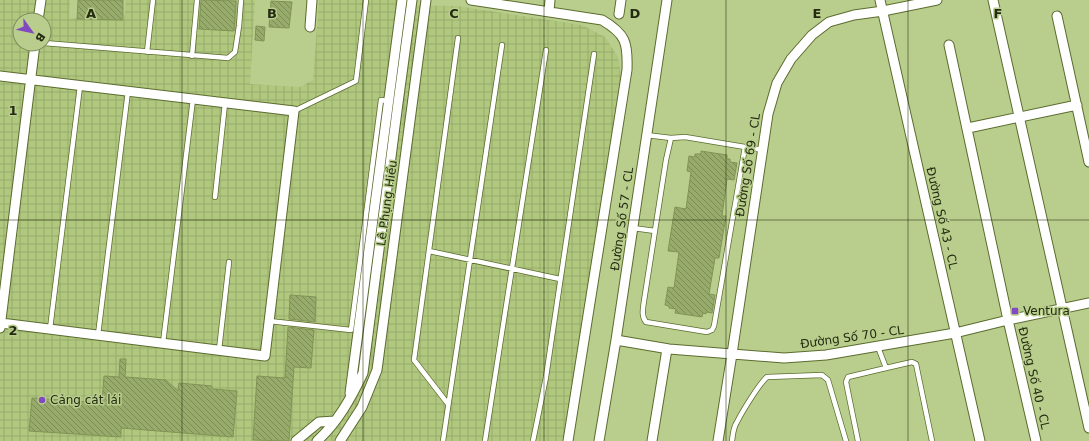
<svg xmlns="http://www.w3.org/2000/svg" width="1089" height="441" viewBox="0 0 1089 441" font-family="'DejaVu Sans',sans-serif">
<style>
.industrial{fill:url(#industrial-grid);fill-rule:evenodd}
.building{fill:url(#building-back-hatch);stroke:#819455}
.lines{fill:none;stroke-linecap:round;stroke-linejoin:round}
.service-casing{stroke:#5b6c2e;stroke-width:6}
.minor-casing{stroke:#5b6c2e;stroke-width:11}
.service{stroke:#fff;stroke-width:4.5}
.minor{stroke:#fff;stroke-width:9}
.grid{fill:none;stroke:#242b11;stroke-width:1;stroke-opacity:0.55}
.poi-dot{fill:#8249c0;stroke:#b9ce8d;stroke-width:1.5}
.labels{text-anchor:middle;dominant-baseline:central;stroke-width:3;stroke-linejoin:round;paint-order:stroke}
.street-label{font-size:12px;fill:#242b11;stroke:#b9ce8d}
.poi-label{font-size:12px;fill:#242b11;stroke:#b9ce8d;text-anchor:start}
.grid-label{font-size:13px;text-anchor:middle;font-weight:bold;fill:#242b11;stroke:#b9ce8d;stroke-width:3;stroke-linejoin:round;paint-order:stroke}
</style>
<defs>
<pattern id="industrial-grid" width="8" height="8" patternUnits="userSpaceOnUse"><rect width="8" height="8" fill="#b0c77e"/><path d="M0 4h8M4 0v8" fill="none" stroke="#97ab6c"/></pattern>
<pattern id="building-back-hatch" width="6" height="6" patternUnits="userSpaceOnUse"><rect width="6" height="6" fill="#97ab6b"/><path d="M-1 5l2 2M0 0l6 6M5-1l2 2" fill="none" stroke="#7b8b57"/></pattern>
</defs>
<rect width="100%" height="100%" fill="#b9ce8d"/>
<!-- industrial -->
<path class="industrial" d="M0 0H70L69 18 124 20 126 0H255L250 84 300 87 313 80 319 0H398L397 5 457 6 582 25 605 37 618 57 621 78 599 227 564 441H0ZM20 20H44V44H20Z"/>
<!-- building -->
<path class="building" d="M78 0H123V20L77 19Z
M201 0 236 1 234 31 199 29Z
M271 1 292 2 289 28 269 27Z
M256 26 265 27 264 41 255 40Z
M701 151 727 155V159H730V162L737 163 734 180 727 179 722 216H726L719 258H715L709 294 715 295 712 313 706 312V314L703 313 702 317 675 313 676 309 669 308V306L665 305 668 287 674 288 679 252 668 251 675 207 686 209 691 172 687 171 689 156 695 157V154H701Z
M290 295 316 297 315 322 289 319Z
M288 327 314 330 311 368 294 367 289 441 253 440 257 376 285 378Z
M120 359H126L125 377 166 380 178 391 179 383 212 386V389L237 391 233 437 121 428V437L29 431 32 398 102 403 104 376 119 377Z"/>
<g class="lines">
<!-- service casing -->
<g class="service-casing">
<path id="service" d="M44 43 228 58 235 52 239 26 241 0
M147 52 153 0
M192 56 197 0
M294 111 356 81 366 0
M646 135 671 138
M745 147 714 326 712 330 707 332 646 322C641 316 643 308 644 301L666 160 671 138 685 137 763 150
M215 197 225 103
M633 228 655 231
M429 251 560 279
M269 321 351 330 381 100 389 101
M50 329 80 86
M98 335 128 91
M163 343 193 99
M878 347 886 368 912 362 916 364 932 441
M219 350 229 262
M448 404 414 360 458 38
M443 441 502 45
M485 441 546 50
M533 441 546 377 594 54
M732 441C733 434 733 428 737 422 742 412 759 384 767 377L822 375 828 380 846 441
M858 441 846 382 848 377 886 368"/>
</g>
<!-- minor casing -->
<g class="minor-casing">
<path id="minor" d="M471 0 602 20C626 34 628 43 627 70L568 441
M880 0 980 441
M993 0 1089 428
M549 12 550 0
M619 14 621 0
M1057 16 1089 162
M38 20 41 0
M310 27 312 0
M949 45 1008 320 1036 441
M0 76 294 111 265 356 1 323
M968 128 1077 105
M0 328 35 44
M616 340 669 349 784 358 826 355 955 333 1008 320 1089 303
M350 393 402 0
M296 441 319 422 335 421
M317 441C338 422 351 398 363 373L398 103 412 0
M340 441 362 407 377 370 426 0
M599 441 616 340 667 0
M652 441 667 349
M718 441 732 354 768 114 777 83 791 59 812 35 829 22 854 15 883 11 937 0"/>
</g>
<!-- service -->
<use href="#service" class="service"/>
<!-- minor -->
<use href="#minor" class="minor"/>
</g>
<!-- grid -->
<path class="grid" d="M182 0V441M363 0V441M544 0V441M726 0V441M908 0V441M0 220H1089"/>
<!-- markers -->
<g class="poi-dot">
<rect x="1011" y="307" width="8" height="8" rx="2"/>
<circle cx="42" cy="400" r="4"/>
</g>
<g class="labels">
<!-- street labels -->
<g class="street-label">
<text transform="translate(748 165) rotate(-81)">Đường Số 69 - CL</text>
<text transform="translate(387 203) rotate(-82)">Lê Phụng Hiểu</text>
<text transform="translate(942 218) rotate(77)">Đường Số 43 - CL</text>
<text transform="translate(622 219) rotate(-82)">Đường Số 57 - CL</text>
<text transform="translate(852 337) rotate(-8)">Đường Số 70 - CL</text>
<text transform="translate(1034 378) rotate(77)">Đường Số 40 - CL</text>
</g>
<!-- poi labels -->
<g class="poi-label">
<text x="1023" y="311">Ventura</text>
<text x="50" y="400">Cảng cát lái</text>
</g>
</g>
<g class="grid-label">
<text x="91" y="18">A</text>
<text x="272" y="18">B</text>
<text x="454" y="18">C</text>
<text x="635" y="18">D</text>
<text x="817" y="18">E</text>
<text x="998" y="18">F</text>
<text x="13" y="115">1</text>
<text x="13" y="335">2</text>
</g>
<!-- north arrow -->
<g transform="translate(32 32) rotate(123)"><circle r="19" fill="#b9ce8d" stroke="#7d8d5b"/>
<path d="M0-3L7 15L0 10L-7 15Z" fill="#8249c0"/>
<text y="-6" font-size="11" font-weight="bold" text-anchor="middle" fill="#242b11">B</text>
</g>
</svg>
